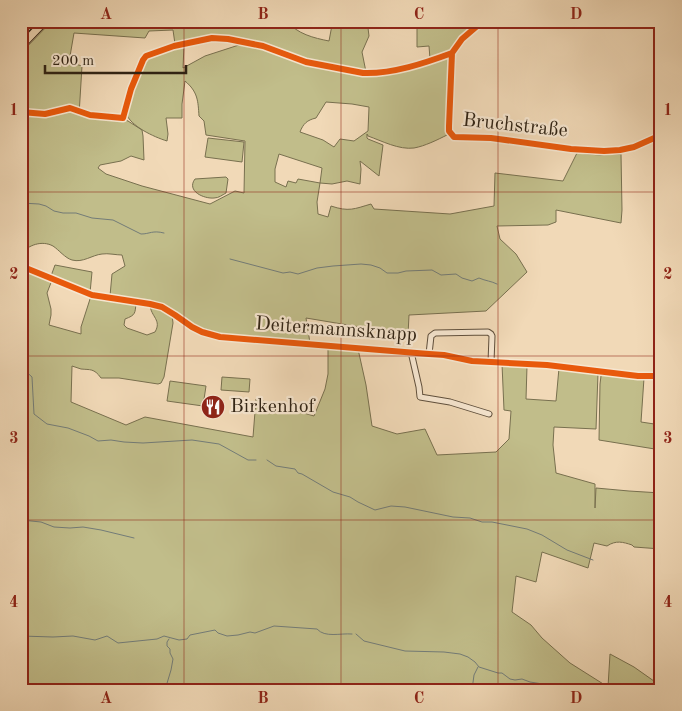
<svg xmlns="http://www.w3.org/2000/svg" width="682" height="711" viewBox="0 0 682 711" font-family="'Old Standard TT',serif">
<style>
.green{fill:#c1bd8a;stroke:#78704f;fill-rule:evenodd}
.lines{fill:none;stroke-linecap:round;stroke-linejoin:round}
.stream{stroke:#737c78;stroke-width:1}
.minor-casing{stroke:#60503d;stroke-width:7}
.highway-casing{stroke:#302314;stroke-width:9}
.minor{stroke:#f6e6d0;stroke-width:5}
.highway{stroke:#f1d9b7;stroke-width:7}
.cycleway-casing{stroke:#f6e6d0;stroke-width:9}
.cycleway{stroke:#e8590c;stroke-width:6}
.grid{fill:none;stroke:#8f2418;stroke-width:1;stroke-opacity:0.55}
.labels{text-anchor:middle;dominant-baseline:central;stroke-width:4.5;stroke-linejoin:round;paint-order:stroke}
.street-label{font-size:20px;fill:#302314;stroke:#f6e6d0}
.poi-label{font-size:20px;fill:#302314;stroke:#f6e6d0;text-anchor:start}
.neatline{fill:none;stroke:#8f2418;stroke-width:2}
.grid-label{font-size:16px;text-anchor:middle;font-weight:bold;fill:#8f2418}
</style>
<rect width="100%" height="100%" fill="#f1d9b7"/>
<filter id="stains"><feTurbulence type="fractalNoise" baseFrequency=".004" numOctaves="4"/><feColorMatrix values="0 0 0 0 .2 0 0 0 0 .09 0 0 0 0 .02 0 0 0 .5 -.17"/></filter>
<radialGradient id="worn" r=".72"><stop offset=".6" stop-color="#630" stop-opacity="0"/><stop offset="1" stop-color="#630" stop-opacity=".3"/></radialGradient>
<!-- green -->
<path class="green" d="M52 21H287C297 34 314 38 329 41L332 25 317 21H481L460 38 453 45 451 50 430 59 429 46 417 47V28L390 26 368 28 369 36 362 52 366 72 302 60 258 43 215 36 175 44 173 30 149 31 145 38 74 33 69 62 82 66 79 115 122 119 128 121 142 130 143 136 144 160 131 156 121 161 100 165 98 168 106 174 142 186 210 204 235 191 244 193 245 141 206 135 204 121 199 116C198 101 198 92 185 81L182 104V118H166L168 134 167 141C154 137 130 126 126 113L146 59 184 45 183 68 205 56 242 44 261 47 306 64 364 75 419 66 449 57 446 117 447 135C437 140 425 146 414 148 399 150 382 141 368 136L367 134V138L368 139 383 145 379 176 360 161 361 169 360 184 347 181 332 184 320 183 317 202 318 214 328 217 331 206C349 212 354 209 371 204L374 209 450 214 494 206 495 173 563 181 577 153 600 155 621 154 622 210 621 223 556 210V222L548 225 497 226 500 239 516 254 527 272 486 311 409 315 408 335 306 318 310 343 221 335 192 326 171 311 110 296 112 274 125 266 122 255C116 255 108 253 102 254 92 255 83 263 72 260 65 258 59 250 53 246 42 240 28 245 21 254V53ZM326 102 352 104 369 107 368 131 354 141 340 139 334 147 323 140 300 132C303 124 307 120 316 118ZM279 154 322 168 320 183 298 179 296 183 288 181 286 187 275 182V169Z
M208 138 244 142 242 162 205 157Z
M226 177 228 179 226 193C222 195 219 198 214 198 204 199 186 191 195 179Z
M55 265 92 272 90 293 51 276Z
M21 267 52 280 47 293 51 309V315L49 325 81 334V327L91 296 136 303C135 313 136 315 125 319L124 325 127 328 147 335 155 332C162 320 151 317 150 305L165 311 172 315 173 323 164 377 161 383 158 384 119 378H101C94 368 90 370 81 369 78 368 75 367 72 366L71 402 126 425 145 417 253 437 256 399 314 416 325 389 328 374V347L358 349 366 385 372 426 397 434 425 429 437 455 496 452 509 439 511 411 504 410 502 364 527 366 526 399 556 401 559 368 598 373 596 429 554 427 553 445 556 473 595 484V508L596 488 629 491 661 493V549L634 547 632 545C623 542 616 540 607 546L594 543 588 568 542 552 536 582 516 576 512 612 531 625 542 638 570 663 608 687 610 654 634 667 661 686V690H21Z
M603 373 644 378 641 422 661 425V450L599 440 600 384 601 376Z
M222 377 250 379 249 392 221 390Z
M170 381 206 386 203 406 167 401Z"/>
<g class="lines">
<!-- stream -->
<path class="stream" d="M21 203 39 204 46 206 54 211 63 213H76L92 218 113 220 141 234C150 234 152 230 164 233
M230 259 283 273 290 272 298 274 317 268 333 266 361 264 371 265 380 268 387 273H398L406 271 432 270 441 275 456 274 462 278 472 281 479 278C486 281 491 281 497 284
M21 367 32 377 34 414 47 424 68 428 89 436 98 441 111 440 124 442 143 443 192 440 219 444 248 460H256
M267 460 276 466 295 469 298 473 302 474 333 492 350 497 358 502 375 510 391 506 405 507 453 517 470 518 482 522H492L527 529 542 535 567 550 593 560
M21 520 41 522 54 527 70 528 83 527 101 530 134 538
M356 634 364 641 405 651 444 652 460 654 468 657 475 662 479 667 498 673H502L510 679 515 680 522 679 530 682 549 685 550 690
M21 636 53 637 73 636 95 640 107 636 118 643 157 639 164 636 179 640 187 639 190 635 215 630 218 633 227 636 238 635 250 632 255 633 274 626 317 629C325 638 340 633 352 634
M165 690 171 670 173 659 170 653V649L167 646V642L169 639
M472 690 474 675 478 667"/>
<!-- minor casing -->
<g class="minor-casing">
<path id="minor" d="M483 21 462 39 452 53 449 126V131L454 137 491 138 571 149 604 151 620 150 634 147 661 135
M21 112 45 114 70 108 90 115 123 118 131 89 143 60 146 56 174 46 212 38 228 39 263 46 306 62 363 73C393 74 425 63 452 53
M21 266 92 295 150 304 162 307 175 315 192 327 202 332 220 337 429 354 444 355 472 361 547 365 638 376H661
M411 352 419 387 420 397 450 402 489 414
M429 354 431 336 435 333 488 332 491 334 492 336 491 362"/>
</g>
<!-- highway casing -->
<g class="highway-casing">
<path id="highway" d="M21 34 33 21
M21 46 45 21"/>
</g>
<!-- minor -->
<use href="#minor" class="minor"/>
<!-- highway -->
<use href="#highway" class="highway"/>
<!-- cycleway casing -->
<g class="cycleway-casing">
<path id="cycleway" d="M483 21 462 39 452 53 449 126V131L454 137 491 138 571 149 604 151 620 150 634 147 661 135
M21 112 45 114 70 108 90 115 123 118 131 89 143 60 146 56 174 46 212 38 228 39 263 46 306 62 363 73C393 74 425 63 452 53
M21 266 92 295 150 304 162 307 175 315 192 327 202 332 220 337 429 354 444 355 472 361 547 365 638 376H661"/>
</g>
<!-- cycleway -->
<use href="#cycleway" class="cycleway"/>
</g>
<!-- grid -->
<path class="grid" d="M184 21V690M341 21V690M498 21V690M21 192H661M21 356H661M21 520H661"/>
<!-- icons -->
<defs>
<g id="restaurant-disc" transform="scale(1.25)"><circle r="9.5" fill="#8f2418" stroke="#f6e6d0"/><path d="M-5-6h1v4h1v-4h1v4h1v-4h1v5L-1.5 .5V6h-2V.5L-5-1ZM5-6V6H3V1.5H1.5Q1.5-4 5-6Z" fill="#fff"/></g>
</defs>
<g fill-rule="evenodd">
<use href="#restaurant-disc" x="213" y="407"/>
</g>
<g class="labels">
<!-- street labels -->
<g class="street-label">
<text transform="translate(515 126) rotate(6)">Bruchstraße</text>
<text transform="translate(336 330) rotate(4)">Deitermannsknapp</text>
</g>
<!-- poi labels -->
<g class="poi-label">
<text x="230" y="407">Birkenhof</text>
</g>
</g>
<!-- margin -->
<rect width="682" height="711" fill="none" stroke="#f1d9b7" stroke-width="55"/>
<!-- scale -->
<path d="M45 65v8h141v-8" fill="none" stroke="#302314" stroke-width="2.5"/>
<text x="52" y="65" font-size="15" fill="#302314" stroke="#f6e6d0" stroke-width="4" paint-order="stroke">200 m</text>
<rect x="28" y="28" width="626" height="656" class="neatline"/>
<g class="grid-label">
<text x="106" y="19">A</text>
<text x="263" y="19">B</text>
<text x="419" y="19">C</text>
<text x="576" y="19">D</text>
<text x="14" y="115">1</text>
<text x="668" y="115">1</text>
<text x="14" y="279">2</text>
<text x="668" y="279">2</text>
<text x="14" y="443">3</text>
<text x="668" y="443">3</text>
<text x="14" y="607">4</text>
<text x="668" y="607">4</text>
<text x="106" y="703">A</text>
<text x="263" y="703">B</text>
<text x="419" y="703">C</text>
<text x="576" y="703">D</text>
</g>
<rect width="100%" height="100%" filter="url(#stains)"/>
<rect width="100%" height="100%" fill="url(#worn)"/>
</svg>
